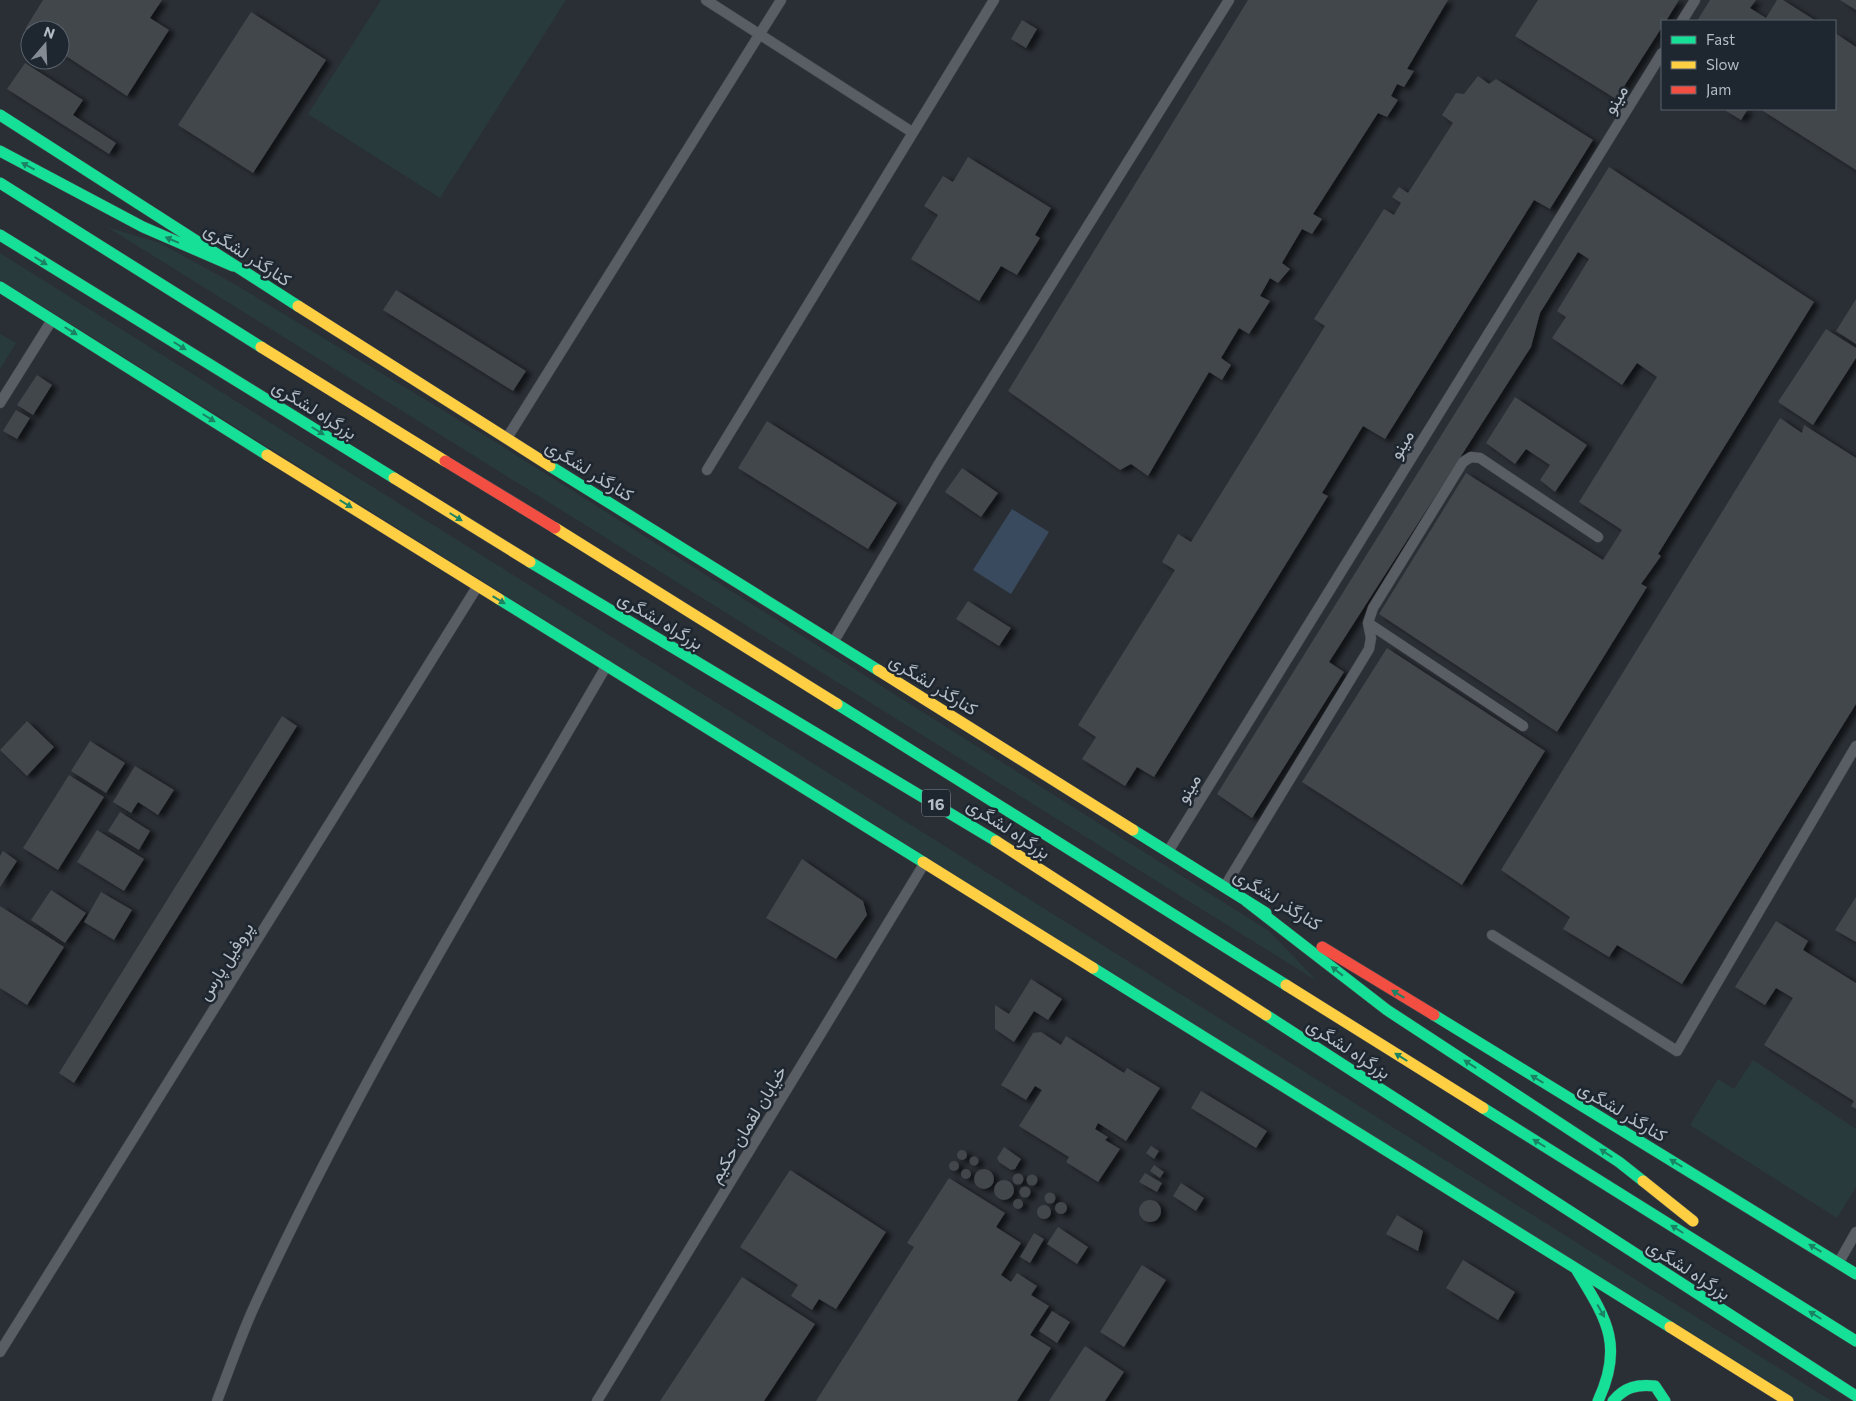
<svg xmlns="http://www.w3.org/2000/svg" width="1856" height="1401" viewBox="0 0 1856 1401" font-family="Commissioner,Vazirmatn,sans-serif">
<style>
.green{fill:#283a3b}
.water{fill:#3a4a5e}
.building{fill:#42464c;filter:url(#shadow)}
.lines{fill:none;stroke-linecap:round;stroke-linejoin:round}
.lane-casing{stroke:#464a4e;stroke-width:11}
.fast-casing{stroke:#464a4e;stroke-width:12}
.slow-casing{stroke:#464a4e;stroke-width:12}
.jam-casing{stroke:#464a4e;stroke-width:12}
.lane{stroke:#595e64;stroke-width:10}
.fast{stroke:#16e098;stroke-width:11}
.slow{stroke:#ffcf43;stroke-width:11}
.jam{stroke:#f24e42;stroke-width:11}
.oneway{fill:#1a8364}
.labels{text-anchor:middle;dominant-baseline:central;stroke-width:5;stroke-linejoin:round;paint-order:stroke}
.shield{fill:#1e2630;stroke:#878f99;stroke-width:1}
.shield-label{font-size:16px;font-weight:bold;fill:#b4bcc6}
.street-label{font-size:18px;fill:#b4bcc6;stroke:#1e2630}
</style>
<defs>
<filter id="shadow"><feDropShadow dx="5.5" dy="3" stdDeviation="2.5" flood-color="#0009"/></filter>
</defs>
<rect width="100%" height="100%" fill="#2a2f35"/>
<!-- green -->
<path class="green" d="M381 0H566L440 198 308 114Z
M107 227 160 243 236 285 497 443 1269 931 1317 981Z
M0 253 1622 1271 1832 1401H1796L0 280Z
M0 334 16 343 0 369Z
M1753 1060 1856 1129V1187L1837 1218 1690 1125 1718 1079 1734 1089Z"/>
<!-- water -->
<path class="water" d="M1012 509 1049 532 1011 594 973 570Z"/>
<!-- building -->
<path class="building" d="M43 0H162L150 18 169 30 127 96 60 52V30H30V32L25 29Z
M1248 0H1448L1407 69 1414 71 1404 87 1397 84 1391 96 1398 100 1387 117 1378 113 1313 214 1322 219 1312 234 1302 229 1282 263 1290 269 1278 283 1270 278 1260 296 1270 301 1249 334 1239 328 1221 358 1231 365 1222 380 1209 372 1148 476 1131 464 1120 470 1008 391Z
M1538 0H1679L1666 21H1662V27L1616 99 1515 36Z
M1710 0H1756L1750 8 1766 18 1777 0H1783L1816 21H1697Z
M1840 0H1856V10Z
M251 12 326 60 253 173 178 125Z
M1022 20 1037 29 1026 48 1011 39Z
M1835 33 1856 47V170L1760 109H1835Z
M25 63 83 100 73 115 116 143 109 154 7 89Z
M1478 76 1489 84 1496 79 1593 140 1550 209 1534 200 1385 439 1363 426 1322 493 1328 496 1154 777 1137 767 1125 786 1082 759 1096 737 1078 725 1175 570 1162 562 1178 534 1191 542 1325 326 1314 319 1384 209 1394 215 1401 203 1392 197 1399 187 1408 193 1453 123 1442 115 1456 93 1464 94Z
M1723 109H1748L1741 120Z
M968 157 1051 208 1035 235 1040 238 1017 275 1001 266 979 301 911 259 938 215 924 206 943 176 953 182Z
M1609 167 1814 302 1658 554 1661 556 1641 584 1647 587 1557 732 1379 614 1466 473 1603 560 1622 530 1579 502 1657 377 1637 363 1622 385 1552 338 1566 317 1557 311 1589 259 1578 252 1540 313 1531 347 1329 662 1344 672 1252 818 1217 794Z
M396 290 526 371 513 391 383 310Z
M1856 299V344L1836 331Z
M1826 329 1856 348V358L1813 425 1778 402Z
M37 375 52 385 33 415 17 405Z
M1515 397 1587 445 1555 492 1540 480 1550 465 1526 449 1515 464 1486 443Z
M16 410 30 418 17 439 3 431Z
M1780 418 1802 433 1804 425 1856 458V704L1682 984 1617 945 1609 957 1563 929 1570 917 1501 870Z
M767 421 897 503 868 549 738 468Z
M962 468 998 493 981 517 945 492Z
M968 601 1011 628 999 646 956 619Z
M1387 648 1545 751 1462 885 1302 782Z
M282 716 297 726 74 1083 59 1073Z
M27 721 54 747 27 776 0 750Z
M90 741 125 763 106 793 71 771Z
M135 766 174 790 158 815 138 802 131 813 113 802Z
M69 775 104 797 58 870 23 848Z
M120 812 150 831 139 850 108 831Z
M97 830 144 859 124 891 77 862Z
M3 851 17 861 0 887V856Z
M802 859 863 901 867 915 836 959 766 918Z
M51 890 86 913 65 943 31 920Z
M101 892 132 910 114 940 84 922Z
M1856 897V942L1835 930Z
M0 906 64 947 27 1005 0 988Z
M1776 921 1808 941 1803 950 1856 983V1109L1851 1106 1854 1101 1764 1045 1793 998 1776 988 1765 1005 1735 987Z
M1031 979 1062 999 1048 1020 1034 1011 1014 1042 995 1029V1005L1009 1014Z
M1041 1032 1061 1045 1066 1036 1124 1073 1127 1068 1160 1088 1126 1141 1098 1123 1095 1129 1108 1137 1105 1140 1120 1149 1098 1182 1066 1162 1069 1157 1019 1126 1042 1090 1035 1086 1026 1100 1001 1085 1033 1033Z
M1201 1091 1267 1131 1256 1148 1191 1108Z
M1151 1146 1159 1151 1154 1159 1146 1153Z
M1004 1147 1021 1159 1015 1169 1011 1170 999 1162 997 1158Z
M957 1155a5 5 0 1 1 10 0a5 5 0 1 1-10 0Z
M969.5 1161a4.5 4.5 0 1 1 9 0a4.5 4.5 0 1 1-9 0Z
M949 1166a5 5 0 1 1 10 0a5 5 0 1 1-10 0Z
M1154 1165 1164 1172 1160 1178 1150 1171Z
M961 1174a5 5 0 1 1 10 0a5 5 0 1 1-10 0Z
M974 1179a10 10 0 1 1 20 0a10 10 0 1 1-20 0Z
M790 1170 886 1232 836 1309 819 1299 812 1310 791 1296 798 1285 740 1247Z
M1145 1173 1162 1183 1157 1192 1139 1182Z
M1012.5 1179a5.5 5.5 0 1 1 11 0a5.5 5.5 0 1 1-11 0Z
M1026.5 1180a5.5 5.5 0 1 1 11 0a5.5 5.5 0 1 1-11 0Z
M949 1178 1005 1213 996 1227 1021 1243 1001 1275 1011 1282 1017 1273 1037 1286 1031 1295 1049 1306 1030 1335 1051 1348 1017 1401H816L914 1247 907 1243Z
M994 1190a10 10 0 1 1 20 0a10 10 0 1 1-20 0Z
M1181 1183 1204 1198 1196 1211 1173 1196Z
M1019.5 1192a5.5 5.5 0 1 1 11 0a5.5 5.5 0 1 1-11 0Z
M1044.5 1198a5.5 5.5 0 1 1 11 0a5.5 5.5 0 1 1-11 0Z
M1013 1204a5 5 0 1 1 10 0a5 5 0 1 1-10 0Z
M1139 1211a11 11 0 1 1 22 0a11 11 0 1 1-22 0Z
M1055 1208a6 6 0 1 1 12 0a6 6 0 1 1-12 0Z
M1037 1212a7 7 0 1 1 14 0a7 7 0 1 1-14 0Z
M1397 1215 1423 1231 1418 1251 1386 1234Z
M1058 1227 1088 1247 1077 1264 1047 1244Z
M1034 1233 1044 1239 1030 1263 1020 1257Z
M1463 1260 1515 1292 1498 1320 1446 1288Z
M1142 1265 1166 1280 1124 1347 1100 1332Z
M742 1277 815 1324 764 1401H660Z
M1052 1311 1070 1322 1057 1343 1039 1331Z
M1085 1346 1124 1372 1105 1401H1049Z"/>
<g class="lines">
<!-- lane casing -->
<g class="lane-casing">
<path id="lane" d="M706 0 912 132
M1682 21 1695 0
M0 403 52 320
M507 438 781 0
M707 470 994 0
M1368 623 1373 608 1463 462 1471 457 1480 458 1598 537
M834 641 937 467 1229 0
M1169 850 1662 53
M1225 886 1369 649 1371 638 1368 623 1523 726
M1492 935 1677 1051 1856 746
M1839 1262 1856 1232
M0 1352 477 587
M217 1401C229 1370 240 1338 254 1307 356 1086 484 876 607 665
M597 1401 924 864"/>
</g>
<!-- fast casing -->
<g class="fast-casing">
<path id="fast" d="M0 115 298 306
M0 151 143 227 233 266
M0 183 261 347
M0 235 394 478
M0 287 267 455
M550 466 878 670
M530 562 996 841
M499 599 923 862
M837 704 1286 985
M1133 830 1266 913
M1246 901 1387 1010 1619 1162 1643 1181
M1093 968 1670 1327
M1266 1015 1856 1396
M1434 1015 1856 1274
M1483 1108 1856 1341
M1576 1269C1605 1317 1625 1344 1598 1401
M1613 1401C1625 1387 1637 1384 1655 1386L1665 1401"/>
</g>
<!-- slow casing -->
<g class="slow-casing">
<path id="slow" d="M298 306 550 466
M261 347 445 461
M267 455 499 599
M394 478 530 562
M555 528 837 704
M878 670 1133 830
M996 841 1266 1015
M923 862 1093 968
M1286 985 1483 1108
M1643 1181 1693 1221
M1670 1327 1788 1401"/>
</g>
<!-- jam casing -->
<g class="jam-casing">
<path id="jam" d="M445 461 555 528
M1322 947 1434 1015"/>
</g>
<!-- lane -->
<use href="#lane" class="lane"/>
<!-- fast -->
<use href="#fast" class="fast"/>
<!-- slow -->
<use href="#slow" class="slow"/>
<!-- jam -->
<use href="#jam" class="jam"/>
</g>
<!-- one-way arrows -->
<defs><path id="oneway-solid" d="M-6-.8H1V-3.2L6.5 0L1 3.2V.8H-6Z" transform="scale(1.25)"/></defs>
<g class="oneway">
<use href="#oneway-solid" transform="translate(28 166) rotate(-152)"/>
<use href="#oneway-solid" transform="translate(172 240) rotate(-157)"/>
<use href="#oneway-solid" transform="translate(41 261) rotate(32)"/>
<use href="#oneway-solid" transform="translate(71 331) rotate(32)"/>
<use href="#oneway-solid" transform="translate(180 346) rotate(32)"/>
<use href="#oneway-solid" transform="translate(209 418) rotate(32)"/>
<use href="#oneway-solid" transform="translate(318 431) rotate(32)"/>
<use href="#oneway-solid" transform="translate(346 504) rotate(32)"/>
<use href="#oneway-solid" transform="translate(456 517) rotate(32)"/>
<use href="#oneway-solid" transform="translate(499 600) rotate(31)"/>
<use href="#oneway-solid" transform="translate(1337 971) rotate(-142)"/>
<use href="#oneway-solid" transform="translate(1398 994) rotate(-149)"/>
<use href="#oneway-solid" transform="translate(1401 1057) rotate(-148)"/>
<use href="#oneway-solid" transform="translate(1470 1064) rotate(-147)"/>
<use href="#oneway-solid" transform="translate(1537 1079) rotate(-149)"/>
<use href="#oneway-solid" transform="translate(1539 1143) rotate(-148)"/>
<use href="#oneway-solid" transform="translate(1606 1153) rotate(-147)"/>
<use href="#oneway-solid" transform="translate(1676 1163) rotate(-149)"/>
<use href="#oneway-solid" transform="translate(1677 1229) rotate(-148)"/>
<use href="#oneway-solid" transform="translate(1815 1248) rotate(-149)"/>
<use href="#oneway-solid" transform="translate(1601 1311) rotate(60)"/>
<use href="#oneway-solid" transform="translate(1815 1315) rotate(-148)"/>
</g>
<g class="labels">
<!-- shield labels -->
<rect class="shield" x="922" y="789.5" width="28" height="27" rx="4"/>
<g class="shield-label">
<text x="936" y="803">16</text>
</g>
<!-- street labels -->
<g class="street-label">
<text transform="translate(1615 99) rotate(-58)">مینو</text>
<text transform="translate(248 254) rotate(33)">کنارگذر لشگری</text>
<text transform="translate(315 409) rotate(32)">بزرگراه لشگری</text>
<text transform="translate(1401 444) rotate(-58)">مینو</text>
<text transform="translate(590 470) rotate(32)">کنارگذر لشگری</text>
<text transform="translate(661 620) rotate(31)">بزرگراه لشگری</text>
<text transform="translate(934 684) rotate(32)">کنارگذر لشگری</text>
<text transform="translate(1188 788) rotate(-58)">مینو</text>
<text transform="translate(1009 828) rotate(33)">بزرگراه لشگری</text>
<text transform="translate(1278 899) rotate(32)">کنارگذر لشگری</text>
<text transform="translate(225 961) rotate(-58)">پروفیل پارس</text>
<text transform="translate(1349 1048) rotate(33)">بزرگراه لشگری</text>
<text transform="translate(1623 1111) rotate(31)">کنارگذر لشگری</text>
<text transform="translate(747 1124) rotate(-59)">خیابان لقمان حکیم</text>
<text transform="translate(1689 1269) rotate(33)">بزرگراه لشگری</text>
</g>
</g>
<!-- legend -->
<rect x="1661" y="20" width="175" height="90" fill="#1e2630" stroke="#5a626c"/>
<rect x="1671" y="36" width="25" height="8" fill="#16e098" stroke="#5a626c"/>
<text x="1706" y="45" font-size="15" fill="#b4bcc6">Fast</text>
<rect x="1671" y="61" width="25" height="8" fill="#ffcf43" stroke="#5a626c"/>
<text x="1706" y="70" font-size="15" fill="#b4bcc6">Slow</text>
<rect x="1671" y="86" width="25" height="8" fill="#f24e42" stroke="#5a626c"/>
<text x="1706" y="95" font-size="15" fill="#b4bcc6">Jam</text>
<!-- north arrow -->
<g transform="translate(45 45) rotate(19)"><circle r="24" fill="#1e2630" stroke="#5a626c"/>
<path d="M0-4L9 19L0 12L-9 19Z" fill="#848b93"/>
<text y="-8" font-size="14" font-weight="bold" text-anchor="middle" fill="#b4bcc6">N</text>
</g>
</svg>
